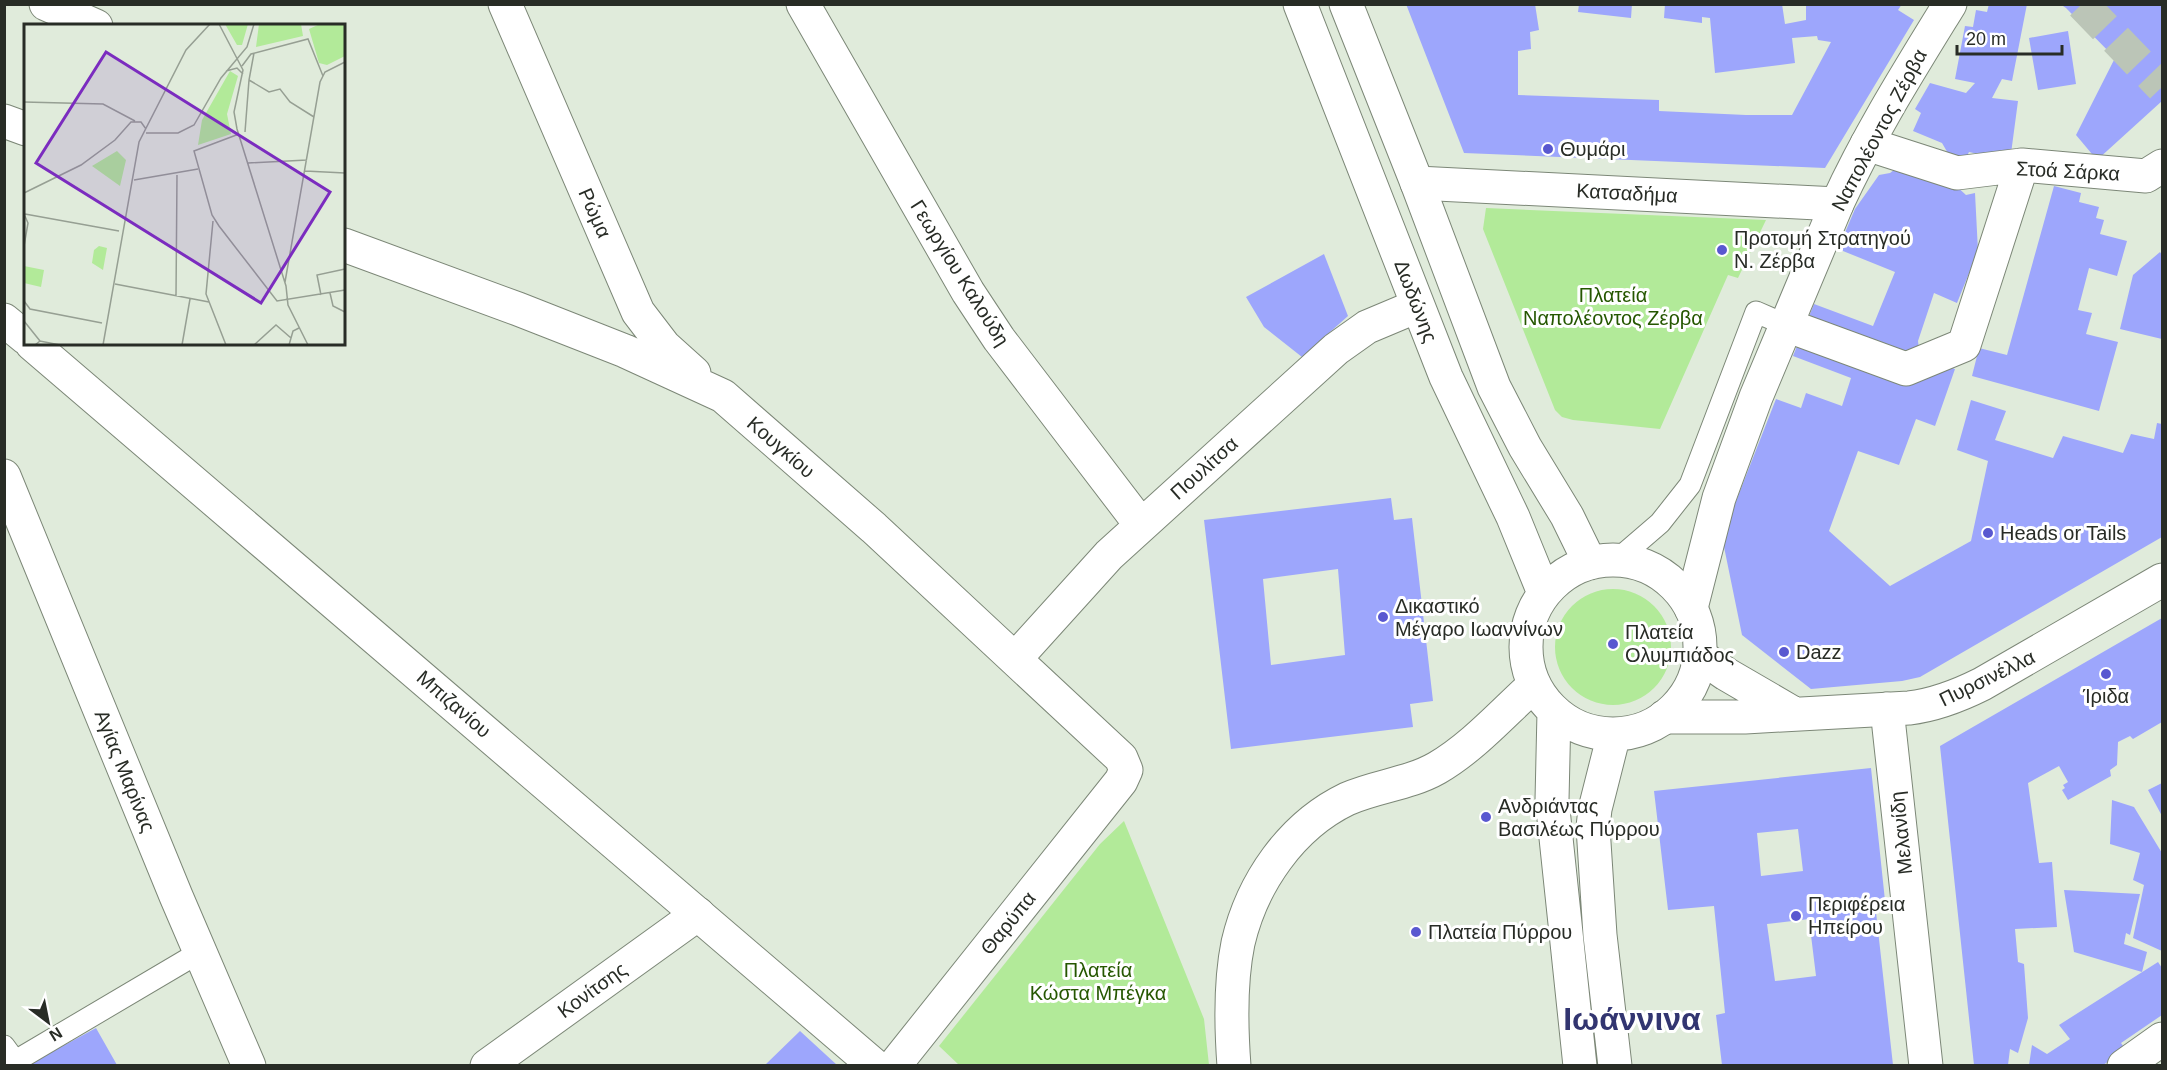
<svg xmlns="http://www.w3.org/2000/svg" width="2167" height="1070" viewBox="0 0 2167 1070" font-family="Helvetica,sans-serif">
<style>
.green{fill:#b2ea99}
.building{fill:#9da6fc;fill-rule:evenodd}
.lines{fill:none;stroke-linecap:round;stroke-linejoin:round}
.street-tunnel{stroke:#bbc5b7;stroke-width:33;stroke-dasharray:33 16;stroke-linecap:butt}
.lane-casing{stroke:#7c8777;stroke-width:23}
.street-casing{stroke:#7c8777;stroke-width:35}
.secondary-casing{stroke:#7c8777;stroke-width:35}
.primary-casing{stroke:#7c8777;stroke-width:35}
.lane{stroke:#fff;stroke-width:21}
.street{stroke:#fff;stroke-width:33}
.secondary{stroke:#fff;stroke-width:33}
.primary{stroke:#fff;stroke-width:33}
.poi-dot{fill:#5958d0;stroke:#fff;stroke-width:2}
.labels{text-anchor:middle;dominant-baseline:central;stroke-width:6;stroke-linejoin:round;paint-order:stroke}
.street-label{font-size:20px;fill:#282c26;stroke:#fff}
.poi-label{font-size:20px;fill:#282c26;stroke:#fff;text-anchor:start}
.park-label{font-size:20px;fill:#255700;stroke:#fff}
.town-label{font-size:32px;font-weight:bold;fill:#323570;stroke:#fff}
.inset-road{fill:none;stroke:#969f93;stroke-width:1.5}
.view{fill:#7b2cbf;fill-opacity:0.15;stroke:#7b2cbf;stroke-width:3}
.inset-edge{fill:none;stroke:#282c26;stroke-width:3}
</style>
<rect width="100%" height="100%" fill="#e0ebdb"/>
<!-- green -->
<path class="green" d="M1486 208 1766 220 1738 278 1728 275 1660 429 1573 420 1562 417 1555 410 1483 229Z
M1555 647a58 58 0 1 1 116 0a58 58 0 1 1-116 0Z
M1124 821 1204 1019 1209 1065H959L939 1046 1100 844Z"/>
<!-- building -->
<path class="building" d="M1406 4H1535L1539 30 1530 32 1531 49 1518 51V95L1659 100V111L1746 115H1792L1831 42 1818 40 1817 36 1792 38 1795 63 1715 73 1710 18 1702 17V23L1664 18 1665 4H1782L1785 24 1806 20V4H1902L1898 10 1914 20 1825 168 1464 153Z
M1579 4H1632L1631 18 1578 12Z
M1989 4H2027L2012 81 2002 79 1992 98 2018 101 2010 161 1969 152 1966 158 1949 155 1942 143 1913 131 1921 113 1915 109 1930 83 1966 93 1975 83 1955 79 1965 26 1973 27 1976 10 1987 12Z
M2060 4H2162V101L2097 160 2076 135 2115 58 2066 8Z
M2068 31 2076 84 2038 90 2029 38Z
M1898 167 1954 184 1966 195 1975 193 1978 251 1957 303 1934 293 1918 341 1920 357 1955 369 1935 426 1916 419 1899 465 1858 451 1829 531 1890 586 1971 541 1988 461 1957 450 1971 400 2006 411 1995 440 2053 458 2063 436 2123 453 2131 434 2154 439 2157 423 2162 424V537L1920 677 1902 681 1811 689 1742 635 1722 537 1776 399 1801 408 1806 393 1842 406 1851 378 1793 356 1814 304 1873 326 1895 272 1838 249 1855 209 1879 175 1890 173Z
M2054 186 2081 193 2079 202 2099 207 2096 218 2104 220 2100 234 2127 241 2117 276 2089 268 2078 310 2092 313 2086 334 2118 342 2099 411 1972 376 1979 348 2007 355Z
M2160 252 2162 255V339L2120 329 2133 275Z
M1324 254 1348 316 1302 357 1264 327 1246 297Z
M1391 498 1394 520 1412 518 1433 701 1410 704 1413 727 1231 749 1204 520ZM1338 569 1345 655 1271 665 1263 579Z
M2162 618V722L2133 739 2130 736 2118 742 2117 765 2110 770 2111 776 2068 800 2062 790 2065 788 2063 785 2068 782 2059 766 2028 783 2039 863 2052 862 2057 927 2015 929 2018 962 2024 964 2028 1018 2018 1053 2010 1049 2008 1065H1974L1940 746Z
M1871 768 1886 910 1876 912 1893 1065H1722L1716 1015 1725 1013 1714 906 1668 910 1654 791ZM1798 829 1803 871 1761 876 1757 833ZM1809 919 1816 976 1775 981 1767 924Z
M2162 783V816L2148 790Z
M2112 800 2134 807 2162 853V951L2133 938 2144 885 2133 880 2140 853 2110 844Z
M2064 890 2140 894 2130 935 2126 933 2124 944 2147 952 2142 972 2074 952Z
M2158 962 2162 968V1015L2121 1043 2126 1050 2103 1065H2029L2032 1045 2047 1054 2070 1039 2059 1025Z
M96 1028 117 1065H28Z
M800 1031 837 1065H765Z"/>
<g class="lines">
<!-- street-tunnel -->
<path class="street-tunnel" d="M2082 4 2162 87"/>
<!-- lane casing -->
<g class="lane-casing">
<path id="lane" d="M1617 560 1660 523 1690 485 1756 312 1786 325
M4 1046 15 1061
M7 1066 200 952"/>
</g>
<!-- street casing -->
<g class="street-casing">
<path id="street" d="M46 4 96 26
M505 4 638 312 664 346 694 373
M803 4 968 292 999 339 1141 525
M4 121 26 129
M1867 144 1957 173 2022 165 2146 176 2162 166
M1417 183 1837 204
M344 245 518 309 625 351 723 396 874 528 1121 758 1126 770 1121 781 894 1066
M1786 325 1906 369 1964 345 2022 165
M1015 659 1109 555 1336 349 1367 327 1417 306
M1887 709 1926 1066
M487 1066 698 914
M2124 1066 2162 1039"/>
</g>
<!-- secondary casing -->
<g class="secondary-casing">
<path id="secondary" d="M4 320 26 338
M32 344 875 1066
M4 476 176 896 249 1066
M1691 608 1719 498 1756 397 1837 204C1869 134 1910 69 1950 4
M1700 656 1726 674 1793 713
M1664 717H1745L1909 708C1935 705 1958 696 1982 684L2162 580
M1234 1066C1231 1026 1230 982 1238 943 1252 883 1291 826 1347 799 1376 786 1409 784 1437 768 1473 747 1503 713 1534 685"/>
</g>
<!-- primary casing -->
<g class="primary-casing">
<path id="primary" d="M1300 4 1446 377 1513 517 1544 593
M1346 4 1417 183 1494 387 1525 447 1567 516 1590 563
M1526 647a87 87 0 1 1 174 0a87 87 0 1 1-174 0Z
M1554 712 1552 800 1580 1066
M1614 734 1595 809 1593 827 1600 935 1615 1066"/>
</g>
<!-- lane -->
<use href="#lane" class="lane"/>
<!-- street -->
<use href="#street" class="street"/>
<!-- secondary -->
<use href="#secondary" class="secondary"/>
<!-- primary -->
<use href="#primary" class="primary"/>
</g>
<!-- markers -->
<g class="poi-dot">
<circle cx="1548" cy="149" r="6"/>
<circle cx="1722" cy="250" r="6"/>
<circle cx="1988" cy="533" r="6"/>
<circle cx="1383" cy="617" r="6"/>
<circle cx="1613" cy="644" r="6"/>
<circle cx="1784" cy="652" r="6"/>
<circle cx="2106" cy="674" r="6"/>
<circle cx="1486" cy="817" r="6"/>
<circle cx="1796" cy="916" r="6"/>
<circle cx="1416" cy="932" r="6"/>
</g>
<g class="labels">
<!-- street labels -->
<g class="street-label">
<text transform="translate(1879 130) rotate(-62)">Ναπολέοντος Ζέρβα</text>
<text transform="translate(2068 171) rotate(3)">Στοά Σάρκα</text>
<text transform="translate(1627 193) rotate(3)">Κατσαδήμα</text>
<text transform="translate(595 213) rotate(66)">Ρώμα</text>
<text transform="translate(960 273) rotate(58)">Γεωργίου Καλούδη</text>
<text transform="translate(1416 301) rotate(69)">Δωδώνης</text>
<text transform="translate(781 447) rotate(41)">Κουγκίου</text>
<text transform="translate(1204 468) rotate(-42)">Πουλίτσα</text>
<text transform="translate(1987 678) rotate(-26)">Πυρσινέλλα</text>
<text transform="translate(454 704) rotate(41)">Μπιζανίου</text>
<text transform="translate(125 771) rotate(68)">Αγίας Μαρίνας</text>
<text transform="translate(1901 833) rotate(-96)">Μελανίδη</text>
<text transform="translate(1008 923) rotate(-51)">Θαρύπα</text>
<text transform="translate(592 990) rotate(-36)">Κονίτσης</text>
</g>
<!-- poi labels -->
<g class="poi-label">
<text x="1560" y="149">Θυμάρι</text>
<text x="1734" y="238">Προτομή Στρατηγού<tspan x="1734" dy="23">Ν. Ζέρβα</tspan></text>
<text x="2000" y="533">Heads or Tails</text>
<text x="1395" y="606">Δικαστικό<tspan x="1395" dy="23">Μέγαρο Ιωαννίνων</tspan></text>
<text x="1625" y="632">Πλατεία<tspan x="1625" dy="23">Ολυμπιάδος</tspan></text>
<text x="1796" y="652">Dazz</text>
<text x="2106" y="696" text-anchor="middle">Ίριδα</text>
<text x="1498" y="806">Ανδριάντας<tspan x="1498" dy="23">Βασιλέως Πύρρου</tspan></text>
<text x="1808" y="904">Περιφέρεια<tspan x="1808" dy="23">Ηπείρου</tspan></text>
<text x="1428" y="932">Πλατεία Πύρρου</text>
</g>
<!-- park labels -->
<g class="park-label">
<text x="1613" y="295">Πλατεία<tspan x="1613" dy="23">Ναπολέοντος Ζέρβα</tspan></text>
<text x="1098" y="970">Πλατεία<tspan x="1098" dy="23">Κώστα Μπέγκα</tspan></text>
</g>
<!-- town labels -->
<g class="town-label">
<text x="1632" y="1019">Ιωάννινα</text>
</g>
</g>
<!-- overview -->
<g transform="translate(24 24)">
<rect width="321" height="321" fill="#e0ebdb"/>
<path d="M201 0H224L218 21H213ZM235 0H277L279 12 232 23ZM296 0H321V32L303 41 295 39 285 5ZM206 47 214 52 203 90 207 110 174 121 178 96ZM93 127 102 136 96 162 68 142ZM75 222 83 224 79 246 68 239 70 226ZM0 242 20 246 17 263 0 259Z" fill="#b2ea99"/>
<path class="inset-road" d="M195 0 219 46 210 88 213 105 262 262 264 281 284 321M230 29 225 56 245 68 256 65 266 78 290 93M218 42 227 30 284 15 299 52M202 47 213 44 219 50M0 78 79 80 111 97M221 108 225 56M122 109H154L170 101 197 54 223 23 230 0M215 110 170 127 188 191 195 202 253 277 321 266M224 139 283 136M281 147 321 149M110 156 174 145M0 169 57 141 91 116 107 98H117L122 105M1 190 95 207M189 197 182 270 202 321M0 222 4 199 0 190M261 258 296 58 301 48 321 38M91 260 185 278M306 269 309 282 321 288M297 271 293 251 321 245M152 272 153 151M0 277 6 285 78 299M0 297 16 317M11 321 16 317 36 321M79 321 115 118 162 26 186 0M158 321 166 275M230 321 252 301 267 314M265 321 269 307 275 304"/>
<path class="view" d="M82 28 306 168 237 279 12 139Z"/>
<rect width="321" height="321" class="inset-edge"/>
</g>
<!-- border -->
<rect width="2167" height="1070" fill="none" stroke="#282c26" stroke-width="12"/>
<!-- north arrow -->
<g transform="translate(48 1022) rotate(148)" stroke="#ffffff" stroke-width="4.5" paint-order="stroke">
<path d="M0-4.5L10 22L0 15L-10 22Z" fill="#282c26"/>
<text y="-9" font-size="16" font-weight="bold" text-anchor="middle" fill="#282c26">N</text>
</g>
<!-- scale -->
<path d="M1957 45v9h105v-9" fill="none" stroke="#282c26" stroke-width="3"/>
<text x="1966" y="45" font-size="18" fill="#282c26" stroke="#ffffff" stroke-width="4.5" paint-order="stroke">20 m</text>
</svg>
